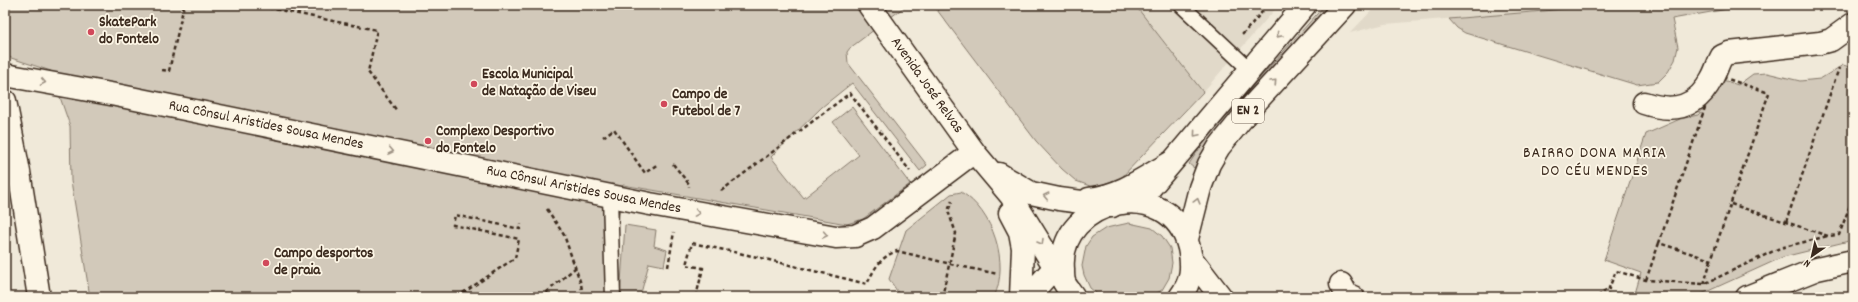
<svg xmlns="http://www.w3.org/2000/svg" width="1858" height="302" viewBox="0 0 1858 302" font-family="Dekko,sans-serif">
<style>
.built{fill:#e1d9c9}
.green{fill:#d2c9ba;stroke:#867a6c}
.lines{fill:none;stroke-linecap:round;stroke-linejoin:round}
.lane-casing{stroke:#3b2a1e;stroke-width:17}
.street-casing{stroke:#3b2a1e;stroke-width:25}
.secondary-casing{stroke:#3b2a1e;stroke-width:25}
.primary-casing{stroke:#3b2a1e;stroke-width:25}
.path{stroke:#3b2a1e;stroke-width:2.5;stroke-dasharray:4 3;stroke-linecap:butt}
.lane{stroke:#fcf5e5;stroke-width:14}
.street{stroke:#fcf5e5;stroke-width:22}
.secondary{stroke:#fcf5e5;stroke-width:22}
.primary{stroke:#fcf5e5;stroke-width:22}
.oneway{stroke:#9c9082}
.poi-dot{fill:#d1495b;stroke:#fcf5e5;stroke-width:1.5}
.labels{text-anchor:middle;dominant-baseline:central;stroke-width:3.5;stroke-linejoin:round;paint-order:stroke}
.shield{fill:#fcf5e5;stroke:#75675a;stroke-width:1}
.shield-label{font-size:14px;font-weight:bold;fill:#3b2a1e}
.poi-label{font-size:15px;font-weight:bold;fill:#3b2a1e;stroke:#fcf5e5;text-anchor:start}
.street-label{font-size:15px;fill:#3b2a1e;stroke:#fcf5e5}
.neighbourhood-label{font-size:16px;letter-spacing:1px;fill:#3b2a1e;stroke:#fcf5e5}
</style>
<rect width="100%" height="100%" fill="#f0e9d9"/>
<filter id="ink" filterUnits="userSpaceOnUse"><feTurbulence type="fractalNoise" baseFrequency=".025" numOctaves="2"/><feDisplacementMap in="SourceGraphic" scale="8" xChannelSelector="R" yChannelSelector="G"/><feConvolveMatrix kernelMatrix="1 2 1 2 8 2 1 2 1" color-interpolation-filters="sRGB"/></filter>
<g filter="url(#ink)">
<!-- built -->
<path class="built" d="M1135 5H1279L1203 92Z
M1377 5H1596L1544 11 1385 24 1350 33Z"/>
<!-- green -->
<path class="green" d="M5 5H907L850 48 847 52 848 63 927 165 920 171 852 83 822 107 771 157 804 198 859 155 833 122 852 107 910 184 863 219 847 224 623 185 613 258 614 297H90L71 181 70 126 51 71 5 56Z
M936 5H1135L1203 92 1121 178 1101 185 1090 186 1076 181 1062 169 1036 141 934 6Z
M1325 5H1331L1211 140 1194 168 1189 164 1207 137Z
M1596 5H1750L1672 19 1678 47 1675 60 1668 72 1658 82 1637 85 1465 33 1457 28 1449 19 1544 11Z
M1843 65 1853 68V240L1783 257 1695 297H1634L1641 273 1604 260 1646 134 1680 119 1698 115 1713 98 1720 79 1738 85 1753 74 1767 73 1800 81 1820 79Z
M961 192C993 211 1010 263 994 297H901L889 279 906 230 951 194Z
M1129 223 1152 228 1162 236 1170 248 1172 263 1169 278 1162 290 1150 297H1101L1090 288 1084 275 1082 266 1086 246 1092 237 1106 228Z
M625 225 656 230 654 246 667 250 664 266 649 263 640 297H620Z"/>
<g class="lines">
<!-- lane casing -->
<g class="lane-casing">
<path id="lane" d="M1181 5 1249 69
M610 196 613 297"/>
</g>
<!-- street casing -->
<g class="street-casing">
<g id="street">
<path id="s1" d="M869 5 974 152 1011 196 1064 282"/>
<path id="s2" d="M5 75 116 95 650 204 836 237 855 236 873 228 974 152"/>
<path d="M5 101 19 172 39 297"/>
<path d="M1644 103C1674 113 1697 108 1712 78 1716 71 1718 63 1722 56L1729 53 1820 43 1831 40 1853 24"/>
<path d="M999 174 1031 193 1059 199 1112 206"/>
<path d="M1089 199C1120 196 1144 178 1170 163"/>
<path d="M1010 213 1020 232 1023 248 1021 297"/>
<path d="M1341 284 1347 295 1353 297"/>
<path d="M1747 297 1817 269 1853 261"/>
</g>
</g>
<!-- secondary casing -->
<g class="secondary-casing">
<path id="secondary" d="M1191 258 1221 297"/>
</g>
<!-- primary casing -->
<g class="primary-casing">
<path id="primary" d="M1123 203 1139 197 1151 187 1305 5
M1187 239 1200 188 1209 164 1219 147 1253 105 1345 5
M1028 297 1062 259
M1074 297C1071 292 1066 287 1064 282 1063 278 1063 273 1063 269 1057 198 1171 173 1189 248 1193 267 1192 281 1180 297"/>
</g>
<!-- path -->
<path class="path" d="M255 5 377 30 368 72 397 111
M1242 35 1268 5
M162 70 169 71 184 5
M1716 75 1769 93 1711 260 1659 243Z
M603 137 614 129 645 173 658 164
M673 164 689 184V187
M721 191 850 93 910 171
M1731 204 1828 236 1839 235 1853 197
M547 209 564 235 581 284 583 297
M1786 222 1839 68
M668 267 674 232
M964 267 998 274
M1646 280 1659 243
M1704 284 1711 260
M457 297 515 258 519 239 453 225 455 215 520 229 521 224
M541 297 575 268
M696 297 703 268 686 265 692 243 757 257 867 284C874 269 880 257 897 251L959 266
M942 297 956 233 948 211 952 201
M1598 297 1608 288
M1608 297 1609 288 1616 271 1646 280 1704 284 1780 248 1828 236"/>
<!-- lane -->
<use href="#lane" class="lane"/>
<!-- street -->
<use href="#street" class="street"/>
<!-- secondary -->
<use href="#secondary" class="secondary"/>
<!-- primary -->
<use href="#primary" class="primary"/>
</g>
<!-- one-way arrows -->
<defs><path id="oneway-chevron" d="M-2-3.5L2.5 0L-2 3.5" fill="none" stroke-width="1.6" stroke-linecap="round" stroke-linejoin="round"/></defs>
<g class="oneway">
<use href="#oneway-chevron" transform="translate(1279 35) rotate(131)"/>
<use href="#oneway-chevron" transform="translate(43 82) rotate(10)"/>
<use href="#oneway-chevron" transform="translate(1274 82) rotate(-47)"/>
<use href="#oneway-chevron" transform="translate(1196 134) rotate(130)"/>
<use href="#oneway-chevron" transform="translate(391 151) rotate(12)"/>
<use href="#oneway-chevron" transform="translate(1046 196) rotate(-167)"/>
<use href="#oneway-chevron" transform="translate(1197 201) rotate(-75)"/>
<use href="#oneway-chevron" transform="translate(697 213) rotate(10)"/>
<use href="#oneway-chevron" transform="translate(825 235) rotate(10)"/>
<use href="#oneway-chevron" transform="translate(1041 242) rotate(59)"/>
</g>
</g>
<!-- markers -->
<g class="poi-dot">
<circle cx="91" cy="32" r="4"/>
<circle cx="474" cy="84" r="4"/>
<circle cx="664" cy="104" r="4"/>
<circle cx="428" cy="141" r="4"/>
<circle cx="266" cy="263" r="4"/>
</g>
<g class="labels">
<!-- shield labels -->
<rect class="shield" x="1232" y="99" width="32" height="24" rx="3"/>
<g class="shield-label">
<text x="1248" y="111">EN 2</text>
</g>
<!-- poi labels -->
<g class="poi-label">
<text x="99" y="23">SkatePark<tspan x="99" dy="17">do Fontelo</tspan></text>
<text x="482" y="75">Escola Municipal<tspan x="482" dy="17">de Natação de Viseu</tspan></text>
<text x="672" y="95">Campo de<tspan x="672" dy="17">Futebol de 7</tspan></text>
<text x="436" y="132">Complexo Desportivo<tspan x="436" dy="17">do Fontelo</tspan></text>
<text x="274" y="254">Campo desportos<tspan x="274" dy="17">de praia</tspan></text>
</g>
<!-- street labels -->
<g class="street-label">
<text stroke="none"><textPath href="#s1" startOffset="99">Avenida José Relvas</textPath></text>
<text stroke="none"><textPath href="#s2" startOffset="266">Rua Cônsul Aristides Sousa Mendes</textPath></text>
<text stroke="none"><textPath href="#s2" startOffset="590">Rua Cônsul Aristides Sousa Mendes</textPath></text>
</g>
<!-- neighbourhood labels -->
<g class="neighbourhood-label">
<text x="1595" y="153">BAIRRO DONA MARIA<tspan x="1595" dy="18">DO CÉU MENDES</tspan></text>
</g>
</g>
<!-- margin -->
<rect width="1858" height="302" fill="none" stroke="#fcf5e5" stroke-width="20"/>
<rect x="10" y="10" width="1838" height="282" fill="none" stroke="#3b2a1e" stroke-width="1.5" filter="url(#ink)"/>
<!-- north arrow -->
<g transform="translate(1812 256) rotate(214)" stroke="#fcf5e5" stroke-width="3" paint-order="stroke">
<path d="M0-3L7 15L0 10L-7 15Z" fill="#3b2a1e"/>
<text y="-6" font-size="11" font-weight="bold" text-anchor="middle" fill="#3b2a1e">N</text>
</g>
</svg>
